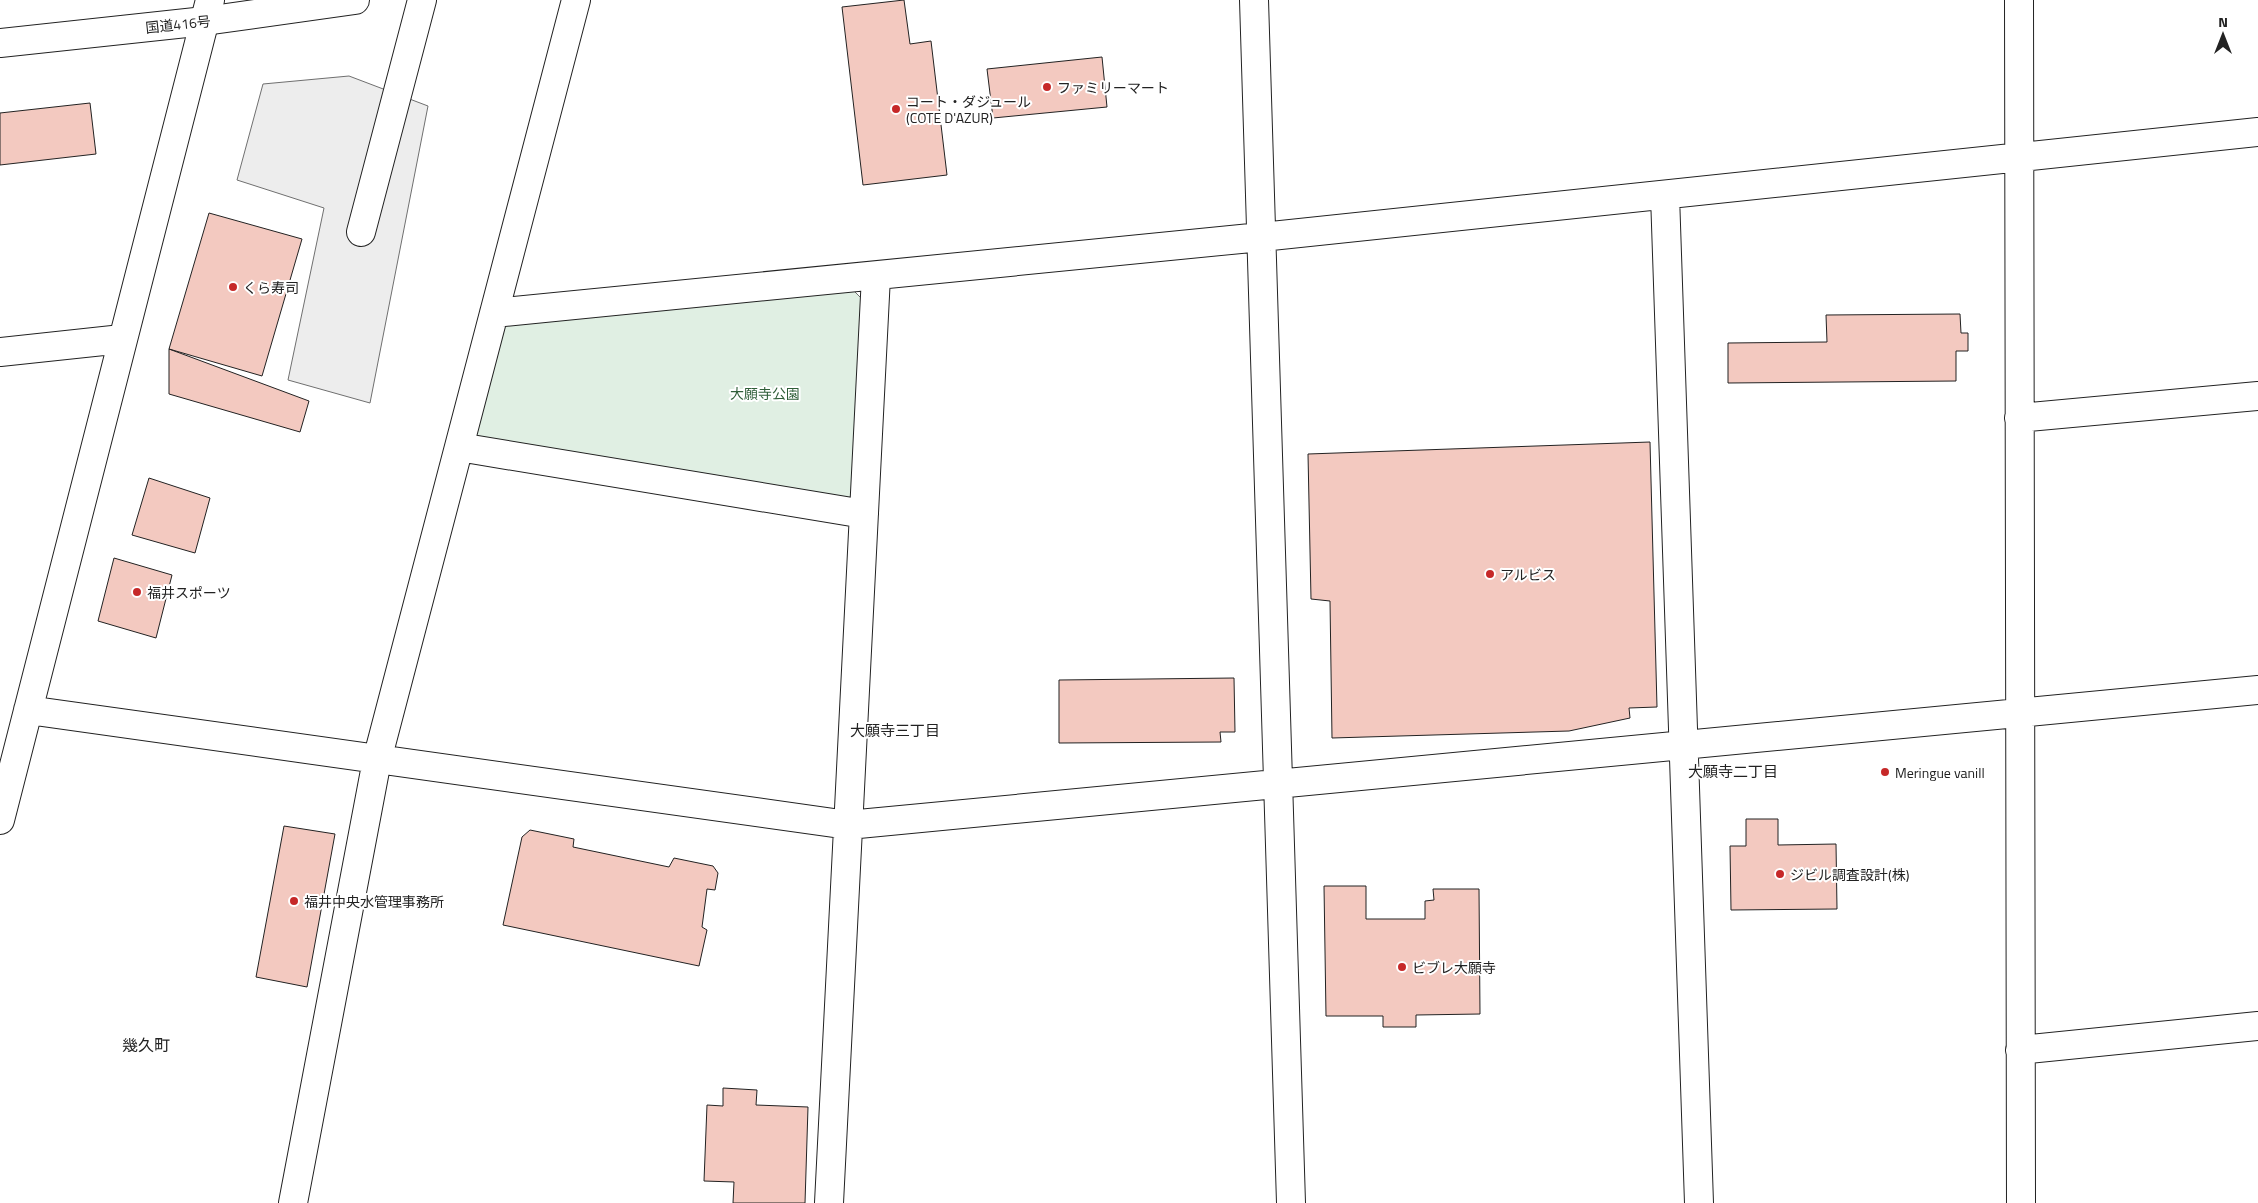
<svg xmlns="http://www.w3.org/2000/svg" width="2258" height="1203" viewBox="0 0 2258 1203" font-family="'Titillium Web','Noto Sans JP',sans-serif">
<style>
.green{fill:#e0efe3;stroke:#6f6f6f}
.parking{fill:#ededed;stroke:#6f6f6f}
.building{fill:#f3c9c0;stroke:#222}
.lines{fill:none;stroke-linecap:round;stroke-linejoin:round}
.minor-casing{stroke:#222;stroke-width:30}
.highway-casing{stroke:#222;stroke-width:30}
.minor{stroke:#fff;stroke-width:28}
.highway{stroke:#fff;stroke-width:28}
.poi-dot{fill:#c62828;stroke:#fff;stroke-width:2}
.labels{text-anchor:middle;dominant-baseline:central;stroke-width:4;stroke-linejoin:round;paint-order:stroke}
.street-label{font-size:14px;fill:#222;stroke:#fff}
.poi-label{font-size:14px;fill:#222;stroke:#fff;text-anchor:start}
.park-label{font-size:14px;fill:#2f5e38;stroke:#fff}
.neighbourhood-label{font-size:15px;fill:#222;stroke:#fff}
.quarter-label{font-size:16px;fill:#222;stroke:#fff}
</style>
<rect width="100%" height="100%" fill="#fff"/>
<!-- green -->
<path class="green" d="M850 287 868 305 856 507 468 442 499 319Z"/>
<!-- parking -->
<path class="parking" d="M349 76 428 106 370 403 288 380 324 208 237 180 263 84Z"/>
<!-- building -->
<path class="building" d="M904 0 910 44 931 41 947 175 863 185 842 7Z
M1102 57 1107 107 993 118 987 69Z
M90 103 96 154 0 165V113Z
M209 213 302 239 262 376 169 349Z
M1960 314 1961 333H1968V351H1956V381L1728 383V343L1827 342 1826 315Z
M169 349 309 401 300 432 169 394Z
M1650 442 1657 707 1629 708 1630 718 1569 731 1332 738 1330 601 1311 599 1308 454Z
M149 478 210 498 195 553 132 535Z
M114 558 172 575 156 638 98 621Z
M1234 678 1235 732H1220L1221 742 1059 743V680Z
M1746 819H1778V845L1836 844 1837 909 1731 910 1730 846H1746Z
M284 826 335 834 307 987 256 977Z
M530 830 574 839 573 847 669 867 674 858 713 866 718 873 715 890 707 889 702 927 707 930 699 966 503 925 522 837Z
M1324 886H1366V919H1425V901L1434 900 1433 889H1479L1480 1014 1416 1015V1027H1383V1016H1326Z
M723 1088 757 1090 756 1105 808 1107 805 1203H733L734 1182 704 1181 707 1105 723 1106Z"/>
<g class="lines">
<!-- minor casing -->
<g class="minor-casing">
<path id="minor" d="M1254 0 1291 1203
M2019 0 2021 1203
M1665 195 1699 1203
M361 232 422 0
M494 313 1261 237 2258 132
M0 352 122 339
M2019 418 2258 396
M459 447 864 514
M28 710 848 825 2258 690
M0 820 210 0
M2020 1050 2258 1026
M293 1203 377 760 576 0
M829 1203 876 276"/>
</g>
<!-- highway casing -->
<g class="highway-casing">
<path id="highway" d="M0 43 205 21 355 0"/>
</g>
<!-- minor -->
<use href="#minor" class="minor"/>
<!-- highway -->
<use href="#highway" class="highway"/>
</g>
<!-- markers -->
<g class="poi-dot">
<circle cx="1047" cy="87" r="5"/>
<circle cx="896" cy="109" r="5"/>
<circle cx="233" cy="287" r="5"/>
<circle cx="1490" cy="574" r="5"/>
<circle cx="137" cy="592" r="5"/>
<circle cx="1885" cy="772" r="5"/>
<circle cx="1780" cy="874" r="5"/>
<circle cx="294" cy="901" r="5"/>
<circle cx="1402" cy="967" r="5"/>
</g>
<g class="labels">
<!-- street labels -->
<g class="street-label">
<text transform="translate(178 24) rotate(-6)">国道416号</text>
</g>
<!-- poi labels -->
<g class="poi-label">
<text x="1057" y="87">ファミリーマート</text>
<text x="906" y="101">コート・ダジュール<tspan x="906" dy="16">(COTE D'AZUR)</tspan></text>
<text x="243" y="287">くら寿司</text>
<text x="1500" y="574">アルビス</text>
<text x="147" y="592">福井スポーツ</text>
<text x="1895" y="772">Meringue vanill</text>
<text x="1790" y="874">ジビル調査設計(株)</text>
<text x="304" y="901">福井中央水管理事務所</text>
<text x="1412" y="967">ビブレ大願寺</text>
</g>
<!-- park labels -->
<g class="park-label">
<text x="765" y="393">大願寺公園</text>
</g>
<!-- neighbourhood labels -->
<g class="neighbourhood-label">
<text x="895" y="730">大願寺三丁目</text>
<text x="1733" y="771">大願寺二丁目</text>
</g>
<!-- quarter labels -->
<g class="quarter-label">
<text x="146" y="1045">幾久町</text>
</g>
</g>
<!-- north arrow -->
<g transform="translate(2223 35)" stroke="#ffffff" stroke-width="4" paint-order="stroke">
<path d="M0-4L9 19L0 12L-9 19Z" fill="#222222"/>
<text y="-8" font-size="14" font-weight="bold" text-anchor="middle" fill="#222222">N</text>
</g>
</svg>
